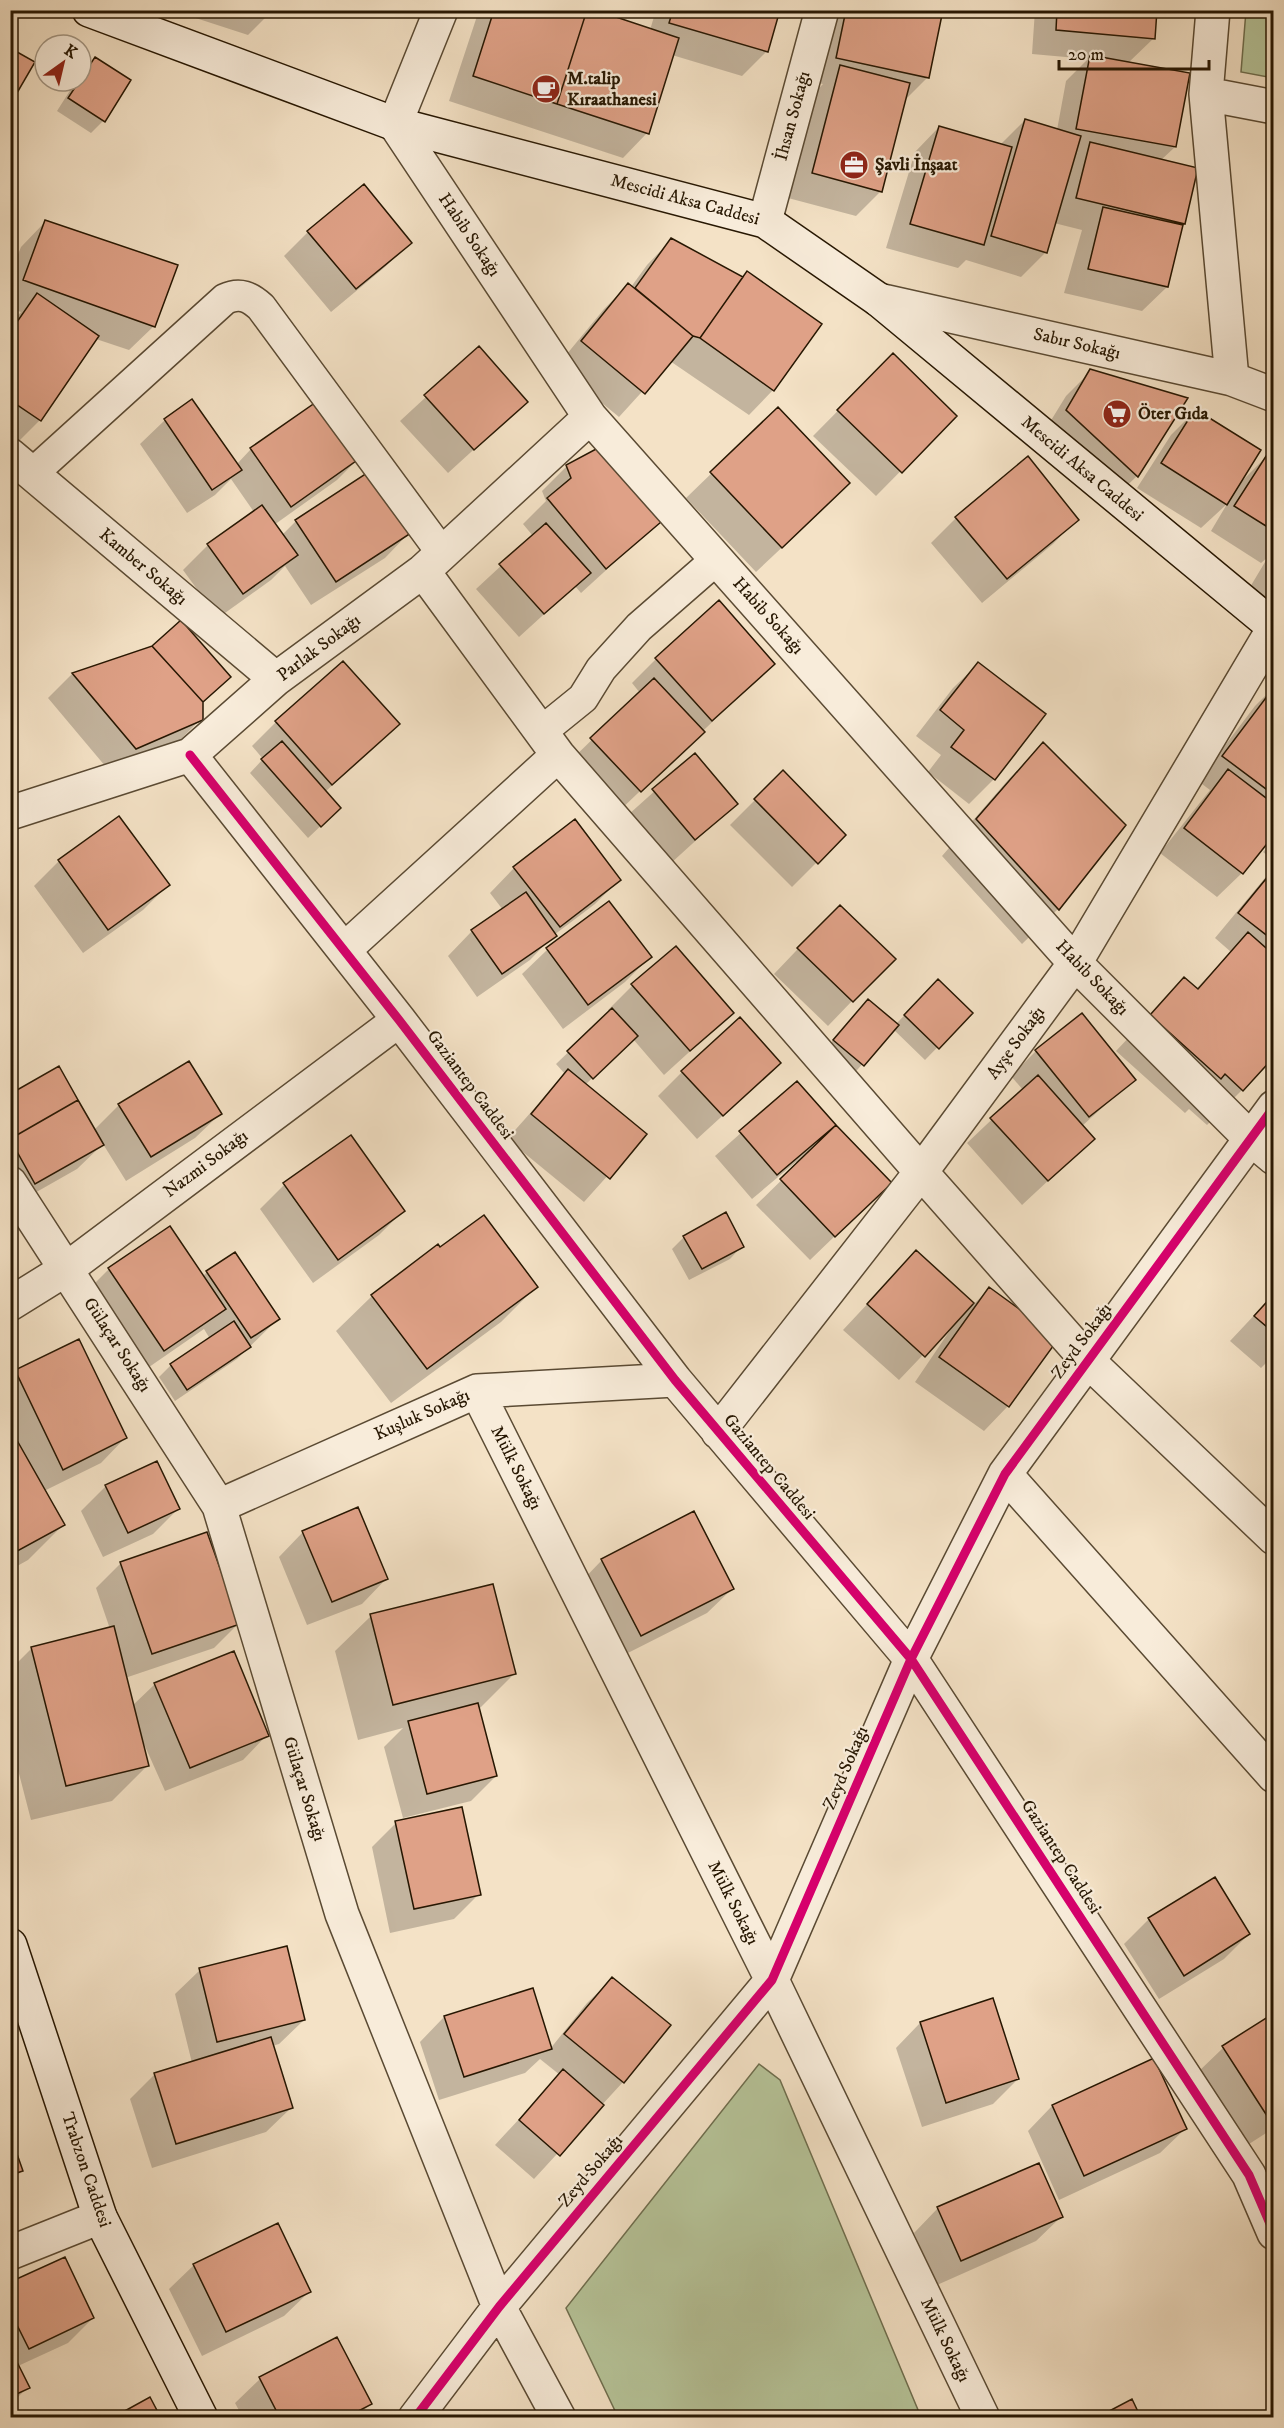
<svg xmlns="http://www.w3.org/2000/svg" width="1284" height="2428" viewBox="0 0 1284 2428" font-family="'IM FELL DW Pica',serif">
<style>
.green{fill:#b6c499;stroke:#6e6e4e;stroke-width:1.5}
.shadow{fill:#0003}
.building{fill:#dfa187;stroke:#271702;stroke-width:1.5}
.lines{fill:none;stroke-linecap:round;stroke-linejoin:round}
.lane-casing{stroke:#5a4a33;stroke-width:33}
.street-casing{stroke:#5a4a33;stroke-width:36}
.secondary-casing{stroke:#271702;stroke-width:36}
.lane{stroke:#f8ecda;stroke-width:30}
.street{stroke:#f8ecda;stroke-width:33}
.secondary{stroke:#f8ecda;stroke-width:33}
.cycleway-casing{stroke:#f8ecda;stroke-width:13}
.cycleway{stroke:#d6006c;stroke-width:9}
.labels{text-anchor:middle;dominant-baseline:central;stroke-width:4.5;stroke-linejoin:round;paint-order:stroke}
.poi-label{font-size:18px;font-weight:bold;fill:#271702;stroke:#f8ecda;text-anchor:start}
.street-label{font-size:18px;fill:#271702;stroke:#f8ecda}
</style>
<rect width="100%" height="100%" fill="#f4e2c6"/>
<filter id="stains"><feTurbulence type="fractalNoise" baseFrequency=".00333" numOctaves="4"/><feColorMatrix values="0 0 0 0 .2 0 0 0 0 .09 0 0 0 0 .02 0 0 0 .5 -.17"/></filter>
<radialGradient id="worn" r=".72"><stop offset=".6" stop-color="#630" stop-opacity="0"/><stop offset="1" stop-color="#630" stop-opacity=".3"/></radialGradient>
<!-- green -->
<path class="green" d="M1246 11H1273V78L1241 72Z
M759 2064 780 2080 921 2417H618L566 2308Z"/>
<!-- shadow -->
<path class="shadow" d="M171 10H273L248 35Z
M479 10H590L650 30 656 10H778L767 51 742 76 672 55 647 133 623 158 449 101Z
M828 10H942L928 77 904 101 881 191 856 216 788 198 816 91 823 84 813 82Z
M1035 10H1156L1154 38 1128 63 1175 147 1160 161 1197 169 1167 287 1142 311 1064 293 1082 230 1054 223 1046 252 1021 277 966 260 958 268 886 248 915 152 939 127 1000 145 1025 120 1057 130 1066 81 1088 59 1032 54Z
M95 59 103 121 91 133 57 111 76 81H81L83 71Z
M45 222 154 326 129 350 96 339 40 420 15 445 10 442V324L21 312 10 308V274L21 247Z
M308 232 410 243 385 267 331 312 284 256Z
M671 240 773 390 749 415 670 361 619 417 557 366 604 309 628 285 631 287 647 265Z
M479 348 526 402 448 473 400 421Z
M893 355 955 416 876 496 813 436Z
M1091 371 1137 476 1112 500 1042 435 1066 396Z
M778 409 824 508 756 572 686 498Z
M1195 411 1242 481 1268 455 1274 458V638L1234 614 1268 557 1261 563 1211 531 1227 504 1201 528 1137 488 1171 435Z
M165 420 236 465 251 449 361 456 337 480 274 525 282 535 296 521 370 473 409 533 385 558 311 605 285 566 271 580 218 618 183 570 208 545 254 512 231 479 215 495 187 513 140 444Z
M567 466 659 522 581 593 575 586 519 637 476 589 533 536 523 524 546 501 542 491Z
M956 518 1077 519 1053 544 982 603 931 543Z
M153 647 229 677 202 704 201 719 176 744 111 773 48 698 72 674Z
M656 659 773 664 615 815 567 764 640 693 632 683Z
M978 664 1044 714 994 779 969 804 928 772 941 755 916 736 953 688Z
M1274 687V832L1242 873 1217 897 1160 853 1210 790 1198 781 1255 706Z
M276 722 398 724 325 792 327 820 308 838 250 773 263 759 252 746Z
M1043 744 1124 825 1058 909 1022 944 942 856 1008 780Z
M695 755 736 804 670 864 628 815Z
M783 772 844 835 792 887 730 825Z
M1274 840V861L1263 852Z
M59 861 168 885 143 910 83 953 34 886Z
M1274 867V1041L1242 1090 1207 1125 1189 1109 1185 1113 1116 1051 1184 979 1196 989 1231 952 1215 938Z
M514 868 619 880 595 904 554 935 530 960 477 997 448 956 472 931 503 910 490 893Z
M609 904 650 957 625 982 563 1029 522 974 547 950Z
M815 931 852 1001 828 1026 774 974Z
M938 981 971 1013 925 1060 893 1029 851 1077 822 1053 856 1014 896 1024Z
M633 985 732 1013 664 1075 633 1039 585 1085 645 1134 584 1202 507 1139 565 1074 556 1064 610 1012 608 1010Z
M1081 1015 1134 1079 1082 1126 1093 1139 1022 1205 967 1143 1023 1090 1011 1076 1036 1051Z
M188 1063 220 1114 195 1138 126 1181 103 1144 77 1169 10 1207V1096L94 1130 119 1105Z
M682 1072 754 1087 697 1139 658 1096Z
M797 1083 890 1183 810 1260 756 1205 798 1164 796 1162 752 1199 715 1156Z
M351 1137 403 1211 379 1235 313 1283 260 1209 284 1185Z
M684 1237 742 1246 730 1259 689 1280 672 1249Z
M916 1252 973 1305 989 1289 1057 1338 1008 1406 984 1431 915 1382 959 1317 899 1380 843 1330Z
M109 1269 202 1277 207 1272 278 1319 237 1359 175 1401 159 1377 171 1365 210 1339 204 1329 139 1374 84 1294Z
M536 1287 501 1322 391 1403 336 1331 372 1296Z
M1274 1294V1355L1261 1368 1230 1341Z
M15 1371 125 1438 101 1463 44 1491 63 1525 28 1560 10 1570V1376Z
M156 1463 178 1509 153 1534 103 1557 81 1511 105 1487Z
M303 1532 386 1579 362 1604 307 1625 279 1557Z
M602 1560 732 1589 707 1613 616 1659 578 1585Z
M121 1563 238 1624 214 1648 125 1678 132 1706 155 1684 267 1735 243 1760 165 1791 140 1735 147 1766 112 1801 31 1820 10 1739V1670L32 1648 110 1629 96 1588Z
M371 1616 514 1674 478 1710 496 1776 471 1801 403 1818 384 1747 403 1728 358 1740 335 1651Z
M396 1823 479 1894 454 1919 390 1933 372 1847Z
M1214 1879 1249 1934 1224 1959 1159 1999 1124 1944 1149 1919Z
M200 1970 304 2020 279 2044 272 2046 291 2108 266 2132 152 2168 130 2099 155 2074 192 2063 175 1994Z
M612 1979 623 2082 534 2179 495 2145 560 2075 540 2059 525 2073 439 2100 420 2042 444 2017 532 1990 550 2049 587 2003Z
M992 2000 1018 2079 993 2104 922 2127 896 2048 920 2023Z
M1274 2015V2128L1246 2146 1198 2072 1223 2048Z
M1153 2060 1185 2129 1160 2153 1059 2200 1028 2131 1052 2106Z
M10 2138 22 2171 10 2182Z
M938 2208 1061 2217 1036 2241 937 2285 914 2233Z
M194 2265 309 2292 284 2316 202 2356 169 2289Z
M10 2284 93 2318 68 2343 18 2366 28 2387 10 2405Z
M260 2379 371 2403 356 2418H243L235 2403Z"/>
<!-- building -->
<path class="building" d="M494 10H587L557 104 473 76Z
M587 10H595L679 38 649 134 557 104Z
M673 10H780L768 52 669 23Z
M846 10H943L929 78 836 58Z
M1057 10H1157L1155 39 1056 30Z
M10 48 35 62 10 105Z
M1090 55 1190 73 1176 147 1076 129Z
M95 57 131 80 105 122 68 98Z
M840 65 910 83 882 192 812 173Z
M1025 119 1081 136 1047 253 991 236Z
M939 126 1012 147 984 245 910 224Z
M1090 142 1198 168 1185 224 1076 198Z
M364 184 412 243 356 289 307 231Z
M1103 207 1183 225 1168 287 1088 269Z
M45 220 178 265 155 327 23 280Z
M671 238 743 277 700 338 693 336 635 288Z
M747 271 822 324 774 391 700 338Z
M628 283 693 336 645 394 581 341Z
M37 293 99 336 41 421 10 400V332Z
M479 346 528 402 474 450 424 395Z
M893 353 957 416 902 473 837 410Z
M1090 369 1188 398 1138 477 1066 410Z
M322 398 363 456 291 507 250 448Z
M192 399 242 470 212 490 164 419Z
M778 407 850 483 782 548 710 472Z
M1195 409 1261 450 1227 505 1161 463Z
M598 448 661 522 606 569 547 498 571 478 566 465Z
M1268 453 1274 457V531L1234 506Z
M1028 456 1079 520 1007 579 955 517Z
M370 471 411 533 336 582 295 520Z
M262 505 298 555 243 594 207 544Z
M546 523 591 573 544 614 499 564Z
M719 600 775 664 712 721 655 658Z
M181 620 231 677 203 702 152 646Z
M152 646 203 702V720L136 749 72 673Z
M343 661 400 724 332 785 275 721Z
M978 662 1046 714 995 780 951 747 964 730 940 710Z
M654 678 705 732 641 792 590 738Z
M1274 687V795L1222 756Z
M282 741 341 808 321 827 261 759Z
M1043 742 1126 825 1059 910 976 819Z
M695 753 738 804 695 840 652 789Z
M1228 769 1274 804V835L1243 874 1184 828Z
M783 770 846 835 818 864 754 799Z
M119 816 170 885 108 930 58 860Z
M575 819 621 880 560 927 513 867Z
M1274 869V941L1238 913Z
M526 892 557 936 502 974 471 930Z
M609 901 652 957 588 1005 546 948Z
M840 905 896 959 853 1002 797 948Z
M1248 932 1274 955V1043L1269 1048 1274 1051V1057L1243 1091 1225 1074 1221 1079 1150 1015 1184 977 1198 989Z
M676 946 734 1013 690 1051 631 984Z
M938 979 973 1013 939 1049 904 1015Z
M868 999 899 1025 864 1066 833 1040Z
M612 1008 638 1036 593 1079 567 1051Z
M1082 1013 1136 1080 1089 1117 1035 1050Z
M740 1017 781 1063 723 1116 681 1071Z
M189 1061 222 1114 151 1157 118 1104Z
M59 1066 78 1100 10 1139V1094Z
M568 1069 647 1134 610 1179 531 1114Z
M1038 1075 1095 1139 1048 1181 990 1118Z
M797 1081 836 1125 777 1175 739 1131Z
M78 1100 104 1145 35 1184 10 1139Z
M836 1125 892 1183 835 1237 780 1179Z
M351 1135 405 1211 338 1260 283 1183Z
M726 1212 744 1247 702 1269 683 1236Z
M484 1215 538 1287 427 1369 371 1295 438 1244 440 1247Z
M170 1226 226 1309 164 1351 108 1268Z
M916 1250 974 1303 925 1357 867 1304Z
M235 1252 280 1319 251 1338 206 1271Z
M989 1287 1059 1338 1009 1407 939 1357Z
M1274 1294V1333L1254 1316Z
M234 1321 251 1347 187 1390 170 1364Z
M79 1339 127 1438 63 1470 15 1370Z
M10 1428 65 1525 10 1555Z
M157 1461 180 1509 128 1533 105 1485Z
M358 1507 388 1579 332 1602 302 1531Z
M694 1511 734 1589 641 1636 601 1559Z
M207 1532 240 1624 152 1654 120 1562Z
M493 1584 516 1674 393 1705 370 1614Z
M114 1626 149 1766 66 1786 31 1647Z
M234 1651 269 1736 190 1768 154 1683Z
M478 1703 497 1776 427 1794 408 1721Z
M462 1807 481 1895 414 1909 395 1821Z
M1215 1877 1250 1934 1184 1976 1148 1918Z
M287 1946 305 2020 217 2042 199 1968Z
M612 1977 671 2025 624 2083 564 2034Z
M533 1988 552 2049 464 2077 444 2016Z
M993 1998 1019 2079 946 2103 920 2022Z
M1274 2013V2121L1271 2122 1222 2046Z
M271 2037 293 2108 176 2144 154 2073Z
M1154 2058 1187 2129 1084 2176 1052 2105Z
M563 2069 604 2105 560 2156 519 2120Z
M10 2134 23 2171 10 2175Z
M1039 2163 1063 2217 961 2261 937 2207Z
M278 2223 311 2292 226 2332 193 2264Z
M65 2257 94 2318 29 2349 10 2311V2282Z
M337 2337 372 2404 345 2418H280L259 2377Z
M10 2348 30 2388 10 2397Z
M150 2397 161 2418H112Z
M1132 2399 1141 2418H1096Z"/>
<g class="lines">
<!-- lane casing -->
<g class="lane-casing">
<path id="lane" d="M32 474 225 299C240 292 250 297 261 307L442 553
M541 732 583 698 601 669 639 627 717 559"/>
</g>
<!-- street casing -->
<g class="street-casing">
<path id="street" d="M441 10 395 124 590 417 1075 963 1250 1138 1274 1158
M1213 10 1206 94 1232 379
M1206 94 1274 107
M765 221 822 10
M879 300 1232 379 1274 395
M10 455 276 679
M423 571 558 755 921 1172 1088 1361 1274 1538
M190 755 399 1020 675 1380 911 1659 1249 2175 1274 2233
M10 813 190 755 276 679 423 571 590 417
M344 950 558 755
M10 1183 219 1506 342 1914 499 2307 559 2418
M10 1304 68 1268 399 1020
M477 1391 772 1980 983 2418
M718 1432 921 1172 1075 963 1274 628
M1005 1474 1274 1776
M219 1506 477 1391 675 1380
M10 2253 100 2217
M415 2418 499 2307 772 1980 911 1659 1005 1474 1274 1107"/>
</g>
<!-- secondary casing -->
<g class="secondary-casing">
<path id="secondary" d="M89 10 395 124 765 221 879 300 1274 627
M10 1945 100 2217 201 2418"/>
</g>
<!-- lane -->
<use href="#lane" class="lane"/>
<!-- street -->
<use href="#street" class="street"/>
<!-- secondary -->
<use href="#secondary" class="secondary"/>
<!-- cycleway casing -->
<g class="cycleway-casing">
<path id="cycleway" d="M190 755 399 1020 675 1380 911 1659 1249 2175 1274 2233
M415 2418 499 2307 772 1980 911 1659 1005 1474 1274 1107"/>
</g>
<!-- cycleway -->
<use href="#cycleway" class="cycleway"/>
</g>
<!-- icons -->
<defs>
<g id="cafe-disc" transform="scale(1.5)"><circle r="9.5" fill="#8f2418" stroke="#f8ecda"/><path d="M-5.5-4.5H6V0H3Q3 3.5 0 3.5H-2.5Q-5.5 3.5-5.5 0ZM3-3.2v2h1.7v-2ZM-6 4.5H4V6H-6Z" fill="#fff"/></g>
<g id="office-disc" transform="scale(1.5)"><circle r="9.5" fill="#8f2418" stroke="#f8ecda"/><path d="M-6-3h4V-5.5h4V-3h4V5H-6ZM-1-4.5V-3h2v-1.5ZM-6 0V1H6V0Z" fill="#fff"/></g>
<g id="supermarket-disc" transform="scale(1.5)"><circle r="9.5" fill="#8f2418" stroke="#f8ecda"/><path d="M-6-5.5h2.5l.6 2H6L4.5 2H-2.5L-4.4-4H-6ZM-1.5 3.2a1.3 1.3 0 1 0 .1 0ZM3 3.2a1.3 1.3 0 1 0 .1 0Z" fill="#fff"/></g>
</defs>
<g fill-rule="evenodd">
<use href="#cafe-disc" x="546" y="89"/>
<use href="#office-disc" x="854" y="165"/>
<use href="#supermarket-disc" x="1117" y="414"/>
</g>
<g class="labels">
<!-- poi labels -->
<g class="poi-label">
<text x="567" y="79">M.talip<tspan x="567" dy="21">Kıraathanesi</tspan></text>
<text x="875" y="165">Şavli İnşaat</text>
<text x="1138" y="414">Öter Gıda</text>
</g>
<!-- street labels -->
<g class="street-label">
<text transform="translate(793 116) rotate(-75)">İhsan Sokağı</text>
<text transform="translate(685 200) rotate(15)">Mescidi Aksa Caddesi</text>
<text transform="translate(469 235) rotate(56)">Habib Sokağı</text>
<text transform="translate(1077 344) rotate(13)">Sabır Sokağı</text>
<text transform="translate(1082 469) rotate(40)">Mescidi Aksa Caddesi</text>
<text transform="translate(143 567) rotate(40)">Kamber Sokağı</text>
<text transform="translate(768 616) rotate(48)">Habib Sokağı</text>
<text transform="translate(319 648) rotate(-37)">Parlak Sokağı</text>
<text transform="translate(1092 978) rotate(46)">Habib Sokağı</text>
<text transform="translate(1016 1043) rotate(-54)">Ayşe Sokağı</text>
<text transform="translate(470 1085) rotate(53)">Gaziantep Caddesi</text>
<text transform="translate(206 1164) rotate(-37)">Nazmi Sokağı</text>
<text transform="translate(1082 1341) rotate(-54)">Zeyd Sokağı</text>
<text transform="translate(117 1345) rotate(57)">Gülaçar Sokağı</text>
<text transform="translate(422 1415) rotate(-24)">Kuşluk Sokağı</text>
<text transform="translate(769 1467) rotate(50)">Gaziantep Caddesi</text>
<text transform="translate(516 1468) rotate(63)">Mülk Sokağı</text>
<text transform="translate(846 1768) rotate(-67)">Zeyd Sokağı</text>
<text transform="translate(304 1789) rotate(73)">Gülaçar Sokağı</text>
<text transform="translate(1061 1857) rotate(57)">Gaziantep Caddesi</text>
<text transform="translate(733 1903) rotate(63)">Mülk Sokağı</text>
<text transform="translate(86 2170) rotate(71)">Trabzon Caddesi</text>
<text transform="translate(591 2171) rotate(-50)">Zeyd Sokağı</text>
<text transform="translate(945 2340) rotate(64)">Mülk Sokağı</text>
</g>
</g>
<!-- margin -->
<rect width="1284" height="2428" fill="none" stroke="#f4e2c6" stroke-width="36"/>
<rect x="12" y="12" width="1260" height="2404" fill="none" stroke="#271702" stroke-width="3"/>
<rect x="18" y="18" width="1248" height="2392" fill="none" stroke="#271702" stroke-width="1.5"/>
<!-- north arrow -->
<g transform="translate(63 63) rotate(34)"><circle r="28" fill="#f8ecda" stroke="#a49784" stroke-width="1.5"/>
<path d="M0-4.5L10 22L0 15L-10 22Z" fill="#8f2418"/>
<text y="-9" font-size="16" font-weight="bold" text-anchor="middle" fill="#271702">K</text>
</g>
<!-- scale -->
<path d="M1059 60v9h150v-9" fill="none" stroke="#271702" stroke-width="3"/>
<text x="1068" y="60" font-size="18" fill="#271702" stroke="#f8ecda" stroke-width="4.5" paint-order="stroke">20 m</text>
<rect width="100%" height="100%" filter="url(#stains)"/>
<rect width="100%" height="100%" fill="url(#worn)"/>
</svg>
